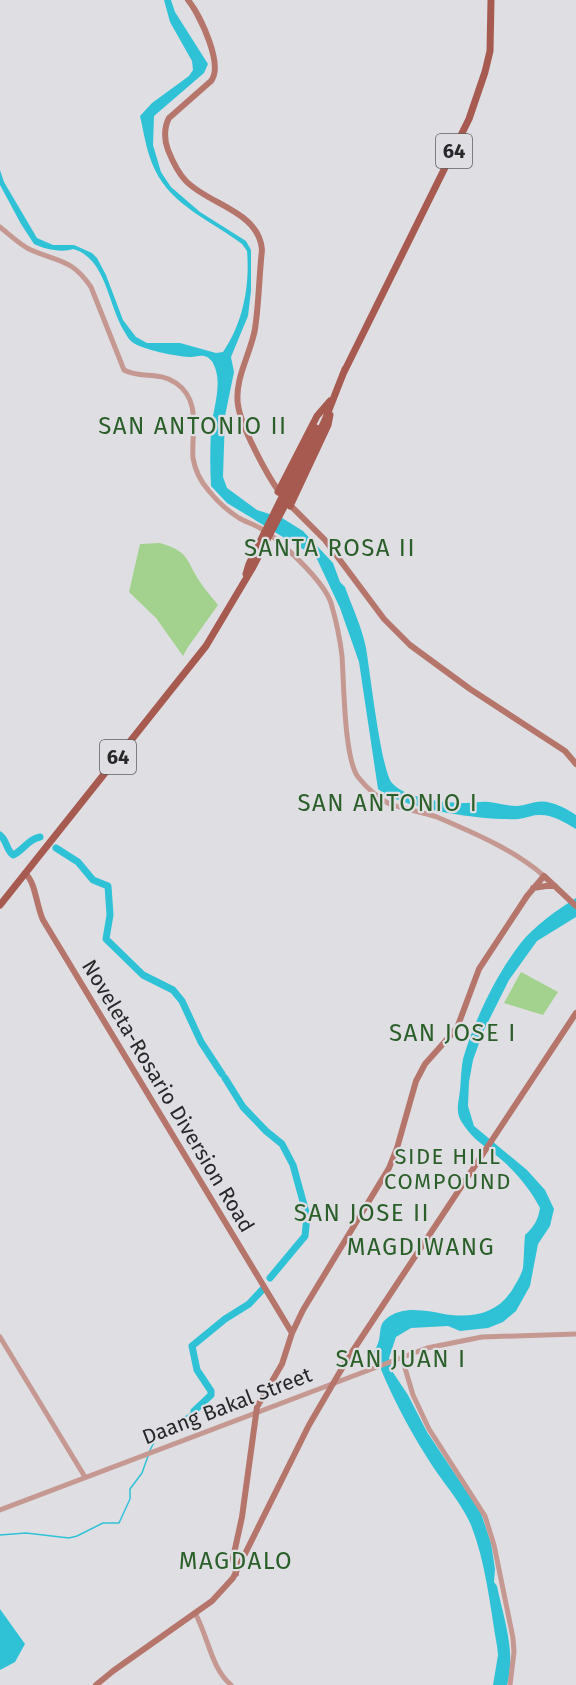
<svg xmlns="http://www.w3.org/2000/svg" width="576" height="1685" viewBox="0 0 576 1685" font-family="'Fira Sans',sans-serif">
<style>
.green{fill:#a2d28d}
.water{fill:#2fc2d7}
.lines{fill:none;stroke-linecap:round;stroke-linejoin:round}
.stream{stroke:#2fc2d7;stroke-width:1.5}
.river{stroke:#2fc2d7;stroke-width:7}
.tertiary{stroke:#c59991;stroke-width:5}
.secondary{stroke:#b5756b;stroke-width:6}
.primary{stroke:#a75b50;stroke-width:7}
.labels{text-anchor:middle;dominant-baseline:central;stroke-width:4.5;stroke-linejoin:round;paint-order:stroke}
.shield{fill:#dfdfe3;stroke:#5f5f62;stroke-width:1.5}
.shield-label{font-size:20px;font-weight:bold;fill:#28282a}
.street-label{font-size:21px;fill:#28282a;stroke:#dfdfe3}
.neighbourhood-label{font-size:22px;letter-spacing:1.5px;fill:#2b5f2a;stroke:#dfdfe3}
.quarter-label{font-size:24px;letter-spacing:1.5px;fill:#2b5f2a;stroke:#dfdfe3}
</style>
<rect width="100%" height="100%" fill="#dfdfe3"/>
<!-- green -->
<path class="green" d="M160 543C190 552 185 559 200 582 205 590 212 597 218 605L188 647 183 656 156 618 129 592 140 544Z
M521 972 558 992 543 1015 504 1003Z"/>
<!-- water -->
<path class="water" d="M164 0H171L175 12 208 64 204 73 154 116 153 145 161 172 171 187 200 212 246 241 251 250V291L248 316 231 357 234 372 225 416 223 477 227 488 257 510 282 518 303 531 333 563 340 582 345 587C352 607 362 627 366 648 370 671 381 770 392 783 406 799 446 803 466 803 473 803 481 801 489 802 498 803 507 806 516 806 527 806 534 800 547 802 558 804 567 809 576 815V829C564 822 552 814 538 815 533 815 529 817 524 818 517 820 509 819 501 819 471 818 400 808 378 789L359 662 340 608 316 557 227 503 211 486C210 467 210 449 211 431 212 410 224 384 213 363 212 361 209 358 207 357 201 354 195 357 189 357 175 356 143 350 132 342 128 339 126 334 124 331 108 305 106 258 73 249 62 253 44 249 34 244L21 224 0 185V170L4 182 37 238 53 245H74L92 253 97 258 106 275 123 320 136 337 147 343H180L216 353 223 352C243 323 250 286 247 251L242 244C212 221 172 206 155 170 147 154 144 134 140 116L152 103 189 76 193 70 192 61 170 22Z
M576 898V917L537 941 509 980 483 1032 473 1060 469 1082 468 1106 474 1126 527 1170 545 1190 554 1209 550 1226 538 1244 530 1286 516 1311 503 1322 488 1328 460 1331 448 1326 411 1328 396 1337 389 1358 392 1371 408 1395 427 1432 481 1513 491 1543 495 1569 494 1582 497 1586C504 1620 516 1651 507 1685H493L498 1655 497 1646C490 1606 486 1563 471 1525 460 1500 442 1482 428 1459 407 1426 388 1389 374 1352 376 1348 378 1344 379 1340 381 1331 379 1325 386 1319 403 1305 426 1311 444 1314 475 1319 500 1313 515 1285 518 1280 522 1273 523 1268 524 1257 524 1246 525 1235 534 1227 538 1220 540 1208 530 1188 511 1166 493 1153 479 1142 471 1137 461 1121 455 1110 459 1102 460 1090 461 1080 461 1069 463 1059 474 1021 496 975 520 944 534 926 557 910 576 898Z
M0 1609 25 1644 15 1662 0 1670Z"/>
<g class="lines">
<!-- stream -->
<path class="stream" d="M40 837 42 838
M149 1452 158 1435 194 1411
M0 1535 26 1533 69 1538 77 1536 103 1523H119L130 1499V1489L142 1473 148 1456"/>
<!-- river -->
<path class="river" d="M0 835C7 840 6 850 13 855 24 850 28 839 40 837
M56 848 78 862 93 880 108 886 110 915 106 939 143 975 173 990 182 1001 201 1042 222 1074
M225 1078 243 1107 266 1131 282 1144 293 1165 307 1216 305 1236 270 1278
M194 1411 211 1395V1391L197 1370 192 1346 225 1319 249 1304 262 1290"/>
<!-- tertiary -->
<path class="tertiary" d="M0 227C9 234 20 245 31 250 59 262 72 259 91 287L124 370C140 379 159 371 176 383 202 401 191 432 193 458 195 470 201 482 209 491 217 501 228 511 239 518 246 522 253 524 260 528 279 539 324 581 331 603 336 620 340 639 342 656 344 683 344 758 358 777 366 787 380 801 393 805 407 810 423 812 437 817 474 833 513 849 544 876
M0 1337 85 1477
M402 1358 413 1395 429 1429 485 1516 494 1545 513 1638 514 1652 510 1685
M0 1510 427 1348 482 1337 576 1334
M195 1613C208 1636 211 1668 231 1685"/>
<!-- secondary -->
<path class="secondary" d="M188 0C200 15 224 65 211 81L169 118C164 127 164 140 168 150 172 160 178 173 186 181 209 205 259 211 262 250 259 276 259 303 255 329 251 353 234 379 238 405 241 427 267 475 280 493
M288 503 325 540 384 619 410 645 470 689 565 751 576 764
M25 873C36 883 36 905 43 920L292 1333
M533 888 546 886H555
M236 1574 233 1558 242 1517 257 1407 282 1364 292 1333 303 1310 389 1168 397 1148 416 1081 425 1064 457 1028 479 969 527 896 544 876 576 906
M96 1685 113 1671 212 1601 233 1578 309 1425 348 1358 576 1013"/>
<!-- primary -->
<path class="primary" d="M344 372 469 119 485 72 490 51 491 0
M278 492 317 416 330 401
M290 506 328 425 330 415
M246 574 249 564 316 428
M0 905 206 646 253 567 283 509 325 420 345 369"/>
</g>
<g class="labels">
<!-- shield labels -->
<g class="shield">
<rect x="436" y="134" width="36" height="34" rx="4.5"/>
<rect x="100" y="740" width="36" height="34" rx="4.5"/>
</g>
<g class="shield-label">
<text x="454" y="151">64</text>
<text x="118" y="757">64</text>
</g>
<!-- street labels -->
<g class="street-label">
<text transform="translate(168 1096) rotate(59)">Noveleta-Rosario Diversion Road</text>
<text transform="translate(227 1406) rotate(-21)">Daang Bakal Street</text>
</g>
<!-- neighbourhood labels -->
<g class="neighbourhood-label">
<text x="448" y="1156">SIDE HILL<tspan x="448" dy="25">COMPOUND</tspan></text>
</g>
<!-- quarter labels -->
<g class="quarter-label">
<text x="193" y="426">SAN ANTONIO II</text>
<text x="330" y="548">SANTA ROSA II</text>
<text x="388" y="803">SAN ANTONIO I</text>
<text x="453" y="1033">SAN JOSE I</text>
<text x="362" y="1213">SAN JOSE II</text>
<text x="421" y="1247">MAGDIWANG</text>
<text x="401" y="1359">SAN JUAN I</text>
<text x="236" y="1561">MAGDALO</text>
</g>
</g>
</svg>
